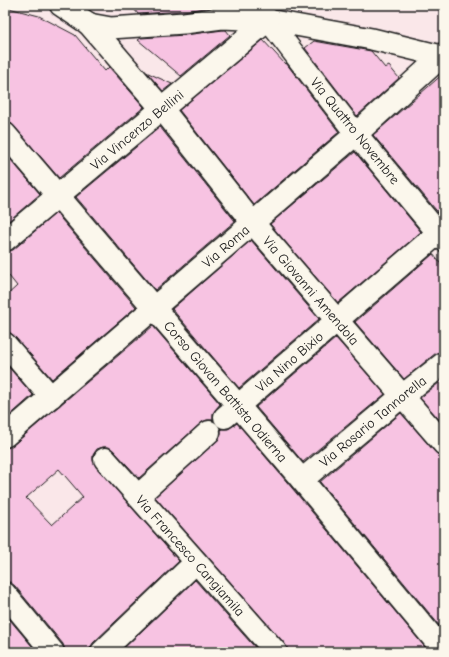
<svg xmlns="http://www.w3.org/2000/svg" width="449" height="657" viewBox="0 0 449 657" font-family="'Comic Neue',sans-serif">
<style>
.building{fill:#f7c3e2;stroke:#1c1c1c;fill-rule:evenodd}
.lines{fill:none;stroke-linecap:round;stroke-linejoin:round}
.pedestrian-casing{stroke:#1c1c1c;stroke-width:24}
.minor-casing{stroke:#1c1c1c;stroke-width:25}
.secondary-casing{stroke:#1c1c1c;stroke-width:25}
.pedestrian{stroke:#fbf7ec;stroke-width:21}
.minor{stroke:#fbf7ec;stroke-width:22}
.secondary{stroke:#fbf7ec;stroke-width:22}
.labels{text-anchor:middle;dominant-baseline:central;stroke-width:3;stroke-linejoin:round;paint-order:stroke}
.street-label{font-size:14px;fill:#1c1c1c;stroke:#fbf7ec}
</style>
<rect width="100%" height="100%" fill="#fae7e9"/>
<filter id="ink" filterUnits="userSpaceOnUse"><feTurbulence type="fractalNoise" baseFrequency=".025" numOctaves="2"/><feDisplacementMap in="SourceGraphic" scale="8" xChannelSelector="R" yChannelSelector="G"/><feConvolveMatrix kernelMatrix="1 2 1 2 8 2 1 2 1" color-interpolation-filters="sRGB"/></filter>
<g filter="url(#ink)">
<!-- building -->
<path class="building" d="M131 5H205L208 8 183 11 138 14Z
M5 7 39 16 75 35 105 71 109 67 144 107 59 178 14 126 10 122H5Z
M223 30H226L230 35 181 76 138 40 141 38 185 35Z
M263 40 285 64 286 63 339 132 254 205 179 110Z
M314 41 371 51 385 68 389 66 399 78 357 116 305 48Z
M146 72 172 84 163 91Z
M444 73V216H441L373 135Z
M160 127 235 221 155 290 76 197Z
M355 152 421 232 338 303 270 224Z
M5 153 40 194 5 224Z
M56 213 136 307 52 379 14 336 9 332H5V297L17 286 5 271V252L13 250Z
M251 240 319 319 239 388 172 309Z
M433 254 444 268V351L436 353 404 379 355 322Z
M153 326 220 404 213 413V420H207L201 423 139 478 114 451 109 447H103L97 449 93 455V461L96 467 179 561 93 643 90 648V652H65L63 644 15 586 10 582H5V448L13 445ZM59 469 83 497 52 525 26 498Z
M336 338 385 394 303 462 256 407Z
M5 363 33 395 5 420Z
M444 379V425L420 398Z
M401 413 435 452 440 456H444V631L320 482Z
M237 423 292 488 429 652H288L285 644 155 497 217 441 221 435V429H228Z
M195 580 259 652H120Z
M5 614 37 652H5Z"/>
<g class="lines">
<!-- pedestrian casing -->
<g class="pedestrian-casing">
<path id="pedestrian" d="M268 20 356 134
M89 24 111 28 184 23 222 18 268 20 372 39 441 56"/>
</g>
<!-- minor casing -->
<g class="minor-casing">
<g id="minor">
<path id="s1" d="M89 24 163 110 252 222 444 444"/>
<path d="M356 134 444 240"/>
<path id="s2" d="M5 240 268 20"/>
<path id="s3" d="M154 308 302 480 444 651"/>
<path d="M5 344 51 397"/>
<path id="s4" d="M225 417 444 228"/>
<path id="s5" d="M105 459 276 652"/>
<path id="s6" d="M302 480 402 396 444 363"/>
<path d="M138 496 209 432"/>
<path d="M5 594 53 652"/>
<path d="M102 652 196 562"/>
</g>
</g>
<!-- secondary casing -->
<g class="secondary-casing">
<g id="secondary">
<path d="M61 5 89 24"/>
<path d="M256 5 268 20"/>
<path d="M5 134 154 308"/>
<path id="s7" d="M5 436 356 134 444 54"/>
</g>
</g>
<!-- pedestrian -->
<use href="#pedestrian" class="pedestrian"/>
<!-- minor -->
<use href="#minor" class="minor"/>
<!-- secondary -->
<use href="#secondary" class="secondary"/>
</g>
</g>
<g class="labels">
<!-- street labels -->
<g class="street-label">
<text stroke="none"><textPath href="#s2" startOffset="172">Via Vincenzo Bellini</textPath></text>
<text transform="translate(355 131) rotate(51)">Via Quattro Novembre</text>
<text stroke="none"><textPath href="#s7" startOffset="291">Via Roma</textPath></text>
<text stroke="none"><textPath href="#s1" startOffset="347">Via Giovanni Amendola</textPath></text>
<text stroke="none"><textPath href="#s4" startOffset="85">Via Nino Bixio</textPath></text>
<text stroke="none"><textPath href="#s3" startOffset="110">Corso Giovan Battista Odierna</textPath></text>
<text stroke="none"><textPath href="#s6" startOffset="92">Via Rosario Tannorella</textPath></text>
<text stroke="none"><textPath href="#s5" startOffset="129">Via Francesco Cangiamila</textPath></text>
</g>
</g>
<!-- margin -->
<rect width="449" height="657" fill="none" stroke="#fbf7ec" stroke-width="20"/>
<rect x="10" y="10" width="429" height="637" fill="none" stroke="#1c1c1c" stroke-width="1.5" filter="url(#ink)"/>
</svg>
